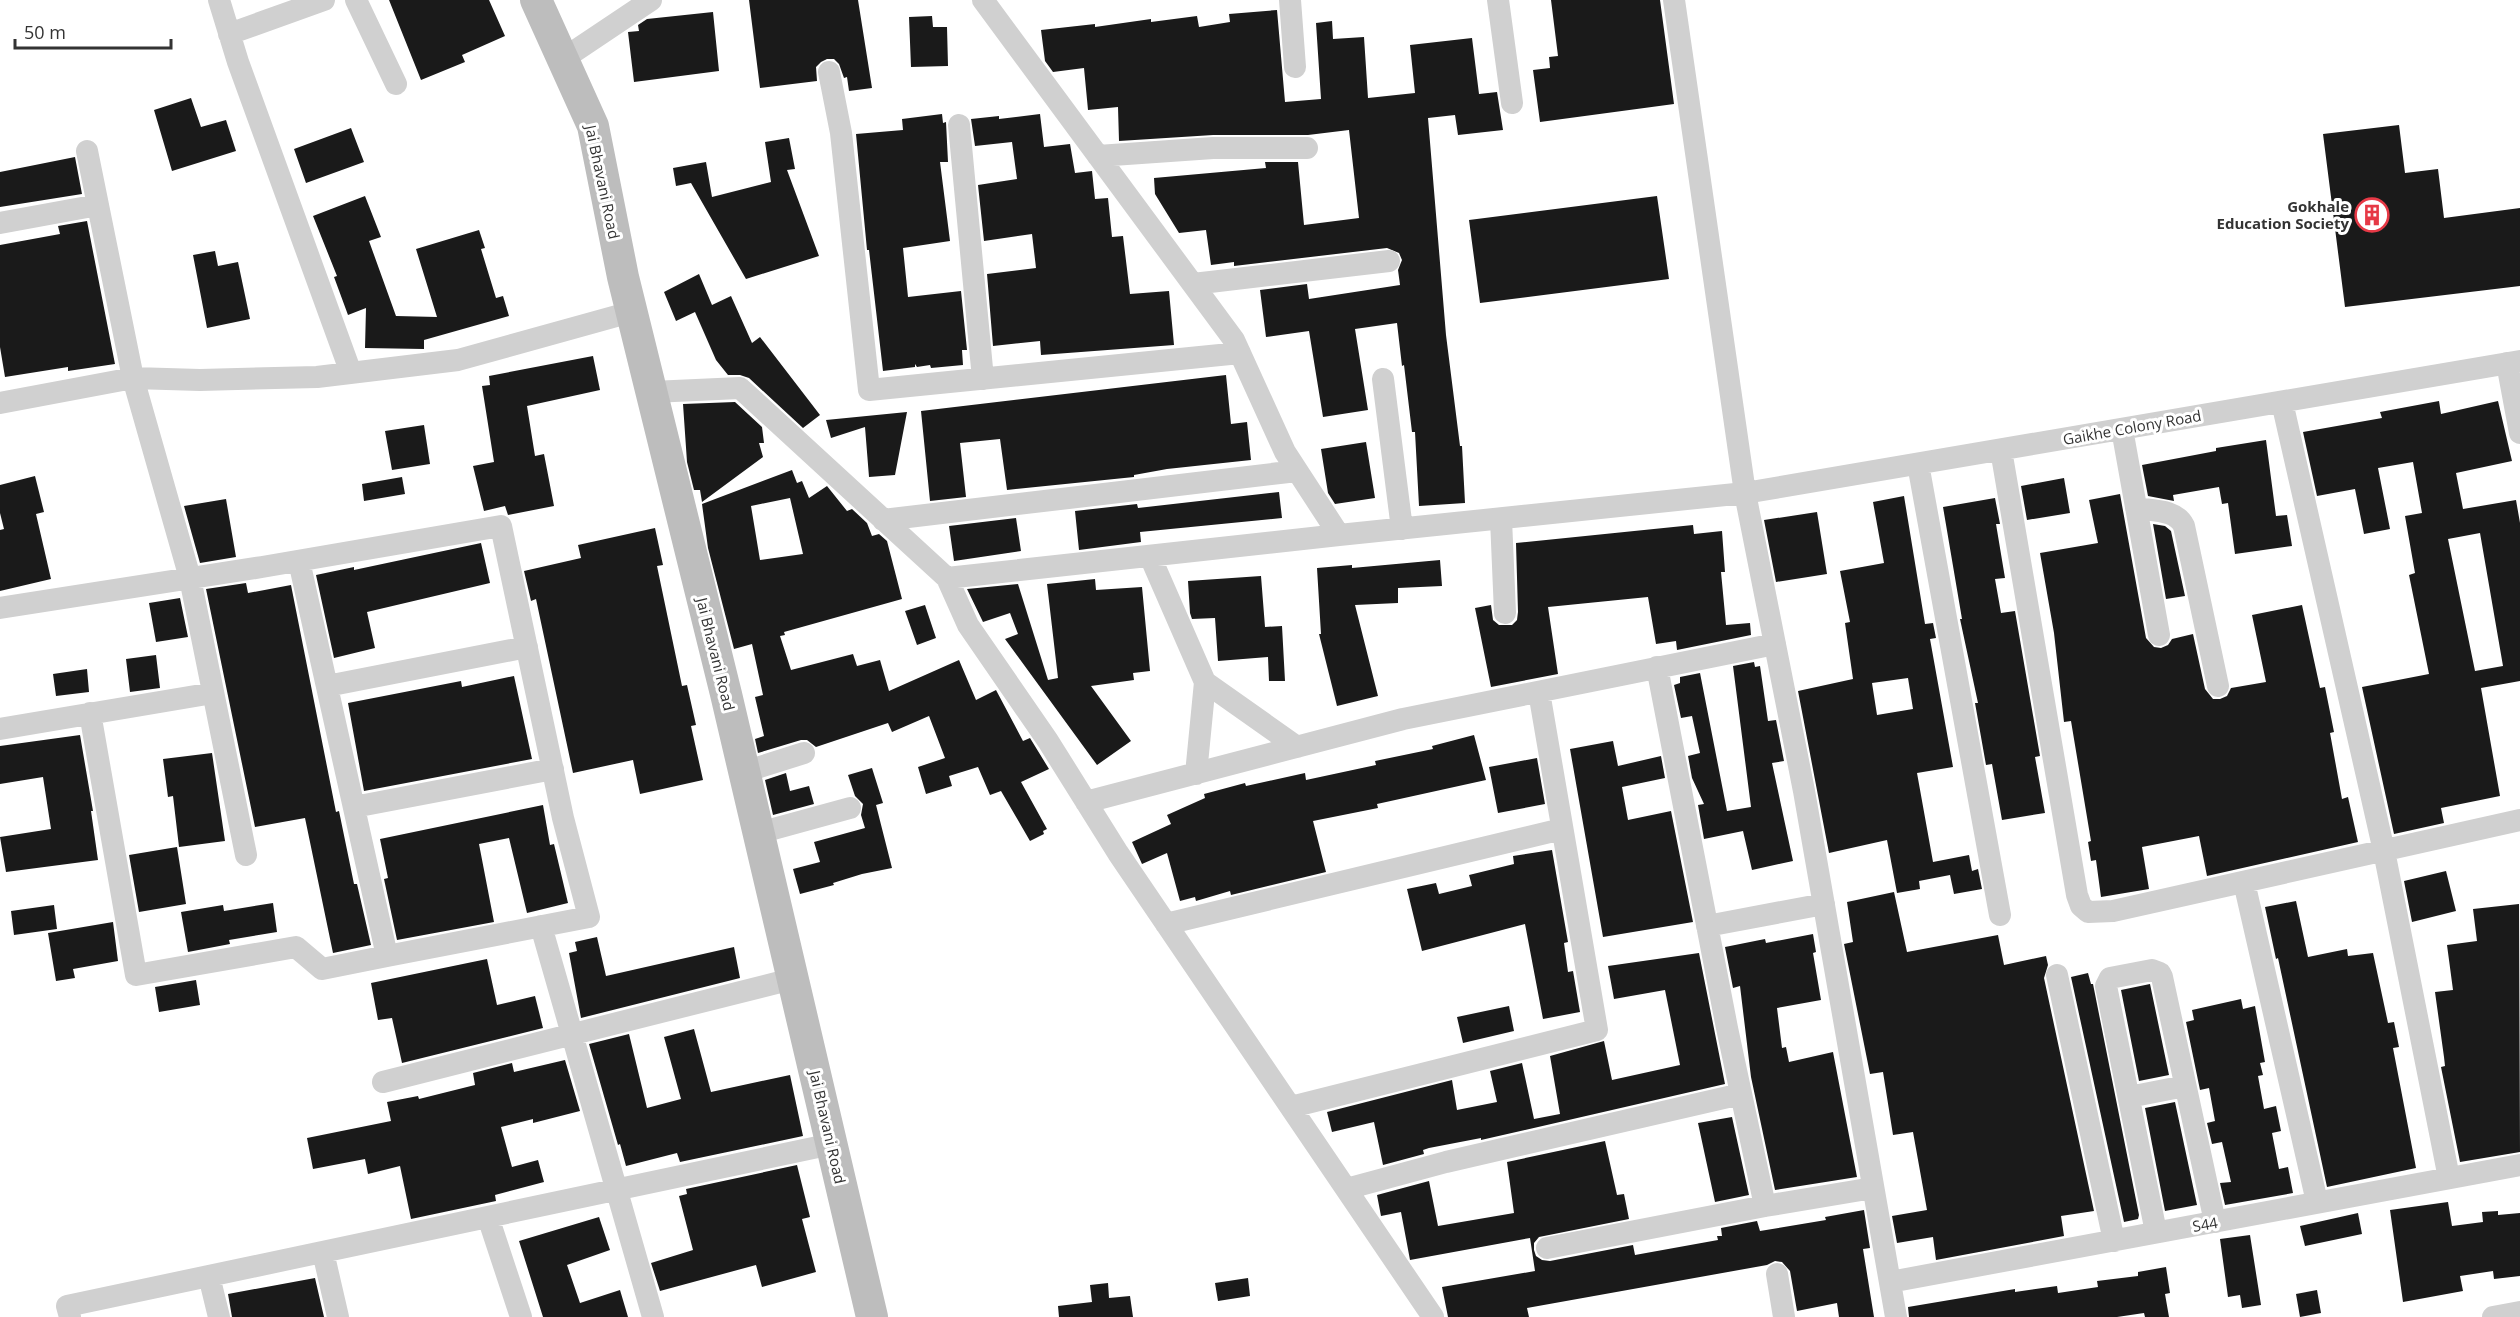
<svg xmlns="http://www.w3.org/2000/svg" width="2520" height="1317" viewBox="0 0 2520 1317" font-family="'Open Sans',sans-serif">
<style>
.building{fill:#1a1a1a;fill-rule:evenodd}
.lines{fill:none;stroke-linecap:round;stroke-linejoin:round}
.street{stroke:#d0d0d0;stroke-width:22}
.secondary{stroke:#bdbdbd;stroke-width:32}
.labels{text-anchor:middle;dominant-baseline:central;stroke-width:6;stroke-linejoin:round;paint-order:stroke}
.street-label{font-size:15px;fill:#333;stroke:#fff}
.poi-label{font-size:15px;font-weight:bold;fill:#333;stroke:#fff;text-anchor:end}
</style>
<rect width="100%" height="100%" fill="#fff"/>
<!-- building -->
<path class="building" d="M389 0H489L505 36 462 55 465 62 421 80Z
M749 0H858L872 88 849 91 847 77 844 78 839 64 834 59H827L821 62 816 67 817 81 760 88Z
M1551 0H1660L1674 104 1540 122 1533 70 1550 68 1549 57 1558 56Z
M1277 10 1285 102 1321 99 1316 23 1332 21 1333 39 1364 37 1368 98 1415 93 1410 45 1472 38 1479 94 1497 92 1503 130 1458 135 1455 115 1428 118 1446 335 1460 446H1462L1465 503 1419 506 1415 432H1412L1404 365 1402 366 1397 323 1355 329 1368 410 1323 417 1309 331 1266 337 1260 290 1307 284 1309 299 1400 285 1398 270 1402 260 1399 253 1387 248 1234 266V262L1211 265 1206 230 1179 233 1155 194 1154 178 1266 168 1265 162H1298L1304 225 1359 218 1349 130 1308 135H1213L1119 141 1118 107 1088 110 1084 68 1053 72 1045 61 1041 30 1095 24V27L1151 19V22L1197 16 1199 27 1230 22 1229 14Z
M713 12 719 71 634 82 628 32 639 31 638 25 647 19Z
M932 16 933 27H947L948 66 911 67 909 17Z
M191 98 201 127 226 120 236 151 172 171 154 110Z
M942 114 943 123 946 122 948 162H940L950 241 903 248 908 297 961 291 967 350H962L963 365 931 368 930 365 917 367 915 364V367L883 371 869 250H867L856 134 903 130 902 119Z
M1040 114 1044 147 1070 144 1075 173 1092 171 1095 199 1108 198 1112 237 1123 236 1130 294 1169 291 1174 345 1041 355 1040 341 993 346 987 274 1036 268 1032 234 984 241 978 185 1017 179 1012 142 975 146 971 119 999 116V119Z
M2399 125 2405 173 2438 169 2444 218 2520 208V286L2345 307 2323 134Z
M351 128 364 162 306 183 294 149Z
M789 138 795 169 787 170 819 256 746 279 691 183 676 186 673 168 706 162 712 197 771 182 765 142Z
M75 157 82 194 0 207V172Z
M365 196 381 237 369 241 396 316 437 317 416 249 479 230 485 248 481 249 496 298 503 296 509 316 424 340V349L365 348 366 308 348 315 334 277 337 276 313 216Z
M1657 196 1669 279 1480 303 1469 220Z
M87 221 115 364 68 371V367L5 377 0 347V245L60 234 58 226Z
M215 251 218 266 238 262 250 319 207 328 193 255Z
M699 274 712 305 731 296 752 343 760 337 820 415 803 428 749 378 740 375H728L716 360 695 312 676 321 664 292Z
M593 356 600 390 527 406 535 456 544 454 554 506 508 515 505 506 484 511 473 466 494 462 482 386 490 385 489 376Z
M1226 375 1231 424 1247 422 1251 460 1167 469 1134 475V477L1007 490 1000 439 960 443 966 497 930 501 921 411Z
M2439 401 2441 414 2498 401 2512 461 2456 473 2463 509 2516 500 2520 523V681L2481 688 2500 796 2441 808 2444 823 2394 834 2362 687 2429 674 2409 575 2415 573 2405 516 2422 513 2413 462 2378 468 2390 529 2364 534 2355 489 2317 496 2303 432 2382 418 2380 412ZM2480 533 2503 666 2475 671 2448 539Z
M735 402 762 427 764 443H759L763 457 702 502 700 490H694L687 462 683 404Z
M907 412 895 475 869 477 865 427 831 438 826 420Z
M424 425 430 464 392 470 385 431Z
M2266 440 2276 516 2287 515 2292 546 2235 554 2228 503 2222 504 2219 487 2173 495 2174 501 2148 496 2142 465 2216 451V448Z
M1366 442 1375 498 1335 504 1328 493 1321 449Z
M792 470 797 483 802 481 809 498 827 486 847 511 852 509 867 523 872 536 879 534 887 541 902 599 784 632 785 635 780 636 791 670 853 654 857 666 880 660 889 691 959 660 976 700 996 690 1023 741 1030 738 1049 769 1021 782 1047 829 1043 831 1044 834 1030 841 1001 791 990 795 978 767 949 776 952 786 926 794 918 767 945 758 929 716 892 732 888 723 816 747 807 740H801L758 753 755 739 764 736 755 697 763 695 752 644 734 649 708 548 702 504ZM790 498 803 554 760 560 751 506Z
M35 476 44 512 36 514 51 579 0 591V530L4 529 0 513V485Z
M402 477 405 494 364 501 362 484Z
M2064 478 2070 513 2027 520 2021 486Z
M1279 492 1282 518 1140 532 1141 542 1079 550 1075 511 1137 504 1138 508Z
M2120 494 2146 638 2154 647 2161 648 2168 645 2172 639 2193 634 2205 689 2213 699H2220L2227 696 2231 688 2266 682 2252 615 2302 605 2320 688 2325 687 2334 732 2330 733 2342 799 2348 797 2358 842 2207 876 2199 836 2142 847 2149 889 2101 897 2096 860 2091 861 2088 842 2091 841 2071 721 2064 722 2054 633 2040 553 2098 543 2089 500Z
M1904 496 1925 624 1933 623 1936 638 1930 639 1953 767 1917 773 1933 862 1969 855 1972 871 1978 869 1982 889 1954 894 1950 875 1919 881 1920 889 1897 893 1887 840 1829 853 1798 691 1853 679 1845 623 1850 622 1840 571 1884 563 1873 502ZM1908 678 1913 709 1877 715 1872 683Z
M1995 498 2000 524H1996L2005 578 1995 579 2001 613 2015 611 2040 756 2035 757 2045 813 2002 820 1992 764 1986 765 1975 703H1978L1960 619H1962L1943 507Z
M226 499 236 557 200 563 184 506Z
M1817 512 1827 574 1776 582 1764 520Z
M1016 518 1021 551 954 561 949 526Z
M2153 524 2165 526 2171 531 2185 596 2166 599Z
M1693 525 1694 534 1722 531 1725 572H1721L1726 625 1750 623 1751 635 1677 650 1676 641 1656 644 1648 597 1548 607 1558 674 1491 687 1475 608 1491 605 1493 620 1499 625H1512L1517 620 1518 612 1516 543Z
M655 528 663 565 657 566 682 686 687 685 696 725 691 726 703 780 640 794 633 760 573 773 536 599 531 601 524 571 581 558 578 545Z
M481 543 490 583 367 612 375 648 334 658 316 575 354 567V570Z
M1440 560 1442 586 1398 588V603L1355 605 1378 696 1337 706 1319 634H1321L1317 568 1352 565V568Z
M1261 576 1265 627 1282 626 1285 681H1269L1268 657 1218 661 1215 618 1192 619 1190 613 1188 581Z
M1095 579 1096 590 1142 587 1150 671 1133 673 1134 680 1091 686 1131 741 1097 765 1005 639 1018 634 1010 613 983 622 967 589 1018 584 1048 680 1058 678 1047 584Z
M246 583 248 593 291 585 336 812 339 811 354 884H357L371 945 333 953 305 818 255 827 206 589Z
M180 598 188 637 156 642 149 603Z
M925 605 936 638 917 645 905 611Z
M156 655 160 688 130 692 126 659Z
M1754 662 1755 667 1760 666 1768 721 1776 720 1784 761 1772 763 1793 861 1752 870 1743 831 1704 839 1698 805 1704 804 1692 778 1688 756 1700 753 1692 716 1681 718 1674 685 1680 683V677L1700 673 1727 811 1751 807 1733 666Z
M87 669 89 692 56 696 53 674Z
M514 676 532 759 364 791 348 703 461 681 462 687Z
M80 735 93 811H91L98 860 6 872 0 837 51 829 43 777 0 784V746Z
M1474 735 1486 780 1377 804 1378 808 1313 821 1326 872 1231 895 1230 891 1196 901 1195 897 1180 901 1167 853 1142 864 1132 842 1171 824 1167 815 1205 798 1204 794 1245 783 1246 786 1305 773 1306 780 1376 765 1375 761 1433 749 1432 746Z
M1613 741 1618 766 1661 756 1665 778 1622 787 1628 820 1671 811 1693 922 1603 937 1570 749Z
M212 753 225 841 179 847 173 796 168 797 163 759Z
M1537 758 1545 804 1498 813 1489 767Z
M872 768 883 803 876 805 892 868 862 874 833 883 834 885 800 894 793 869 820 862 814 842 865 828 861 815 863 804 855 796 848 775Z
M786 773 790 791 809 786 814 804 773 815 765 780Z
M543 805 550 845 554 844 568 903 527 913 509 838 479 844 494 922 397 940 384 879 388 878 380 839Z
M177 847 186 904 139 912 129 855Z
M1552 850 1568 942 1564 943 1568 972 1573 971 1580 1012 1543 1019 1525 924 1422 951 1407 889 1436 883 1439 894 1472 886 1469 875 1514 864 1513 856Z
M2446 871 2456 911 2412 922 2404 881Z
M1894 892 1907 952 1998 935 2004 965 2046 956 2048 965 2044 978 2094 1211 2061 1216 2064 1236 1936 1260 1933 1237 1897 1243 1892 1216 1927 1210 1913 1132 1893 1135 1883 1072 1870 1074 1844 944 1853 942 1847 902Z
M2296 901 2308 957 2347 949 2348 956 2373 953 2388 1023 2394 1022 2399 1047 2393 1048 2416 1168 2327 1187 2278 958 2276 959 2265 907Z
M273 903 277 932 229 940 230 944 188 952 181 912 223 905 224 911Z
M2519 904 2520 1152 2460 1162 2441 1067 2445 1066 2444 1057 2435 992 2453 990 2447 945 2477 941 2473 909Z
M54 905 57 929 14 935 11 911Z
M113 922 118 961 73 969 75 978 56 981 48 933Z
M1813 934 1816 952 1813 953 1821 1000 1777 1008 1782 1048 1786 1047 1789 1062 1833 1052 1857 1177 1775 1190 1751 1077 1740 986 1733 988 1725 947 1765 939 1766 943Z
M597 937 606 976 734 947 740 978 581 1018 569 953 577 951 575 942Z
M1699 953 1725 1084 1481 1140V1138L1429 1148 1423 1150 1424 1154 1383 1165 1374 1122 1332 1132 1327 1112 1452 1080 1457 1110 1497 1102 1490 1071 1522 1063 1534 1119 1560 1114 1550 1056 1604 1041 1612 1080 1680 1065 1665 990 1614 999 1608 966Z
M487 959 497 1005 535 996 543 1028 402 1063 392 1018 378 1020 371 983Z
M2088 973 2091 984H2093L2139 1215 2138 1219 2124 1222 2071 977Z
M196 980 200 1005 159 1012 155 987Z
M2150 984 2169 1075 2139 1081 2121 990Z
M2241 999 2243 1009 2255 1006 2265 1062 2260 1063 2263 1075 2258 1076 2264 1109 2276 1106 2281 1131 2272 1133 2279 1169 2288 1167 2293 1193 2225 1205 2220 1183 2231 1182 2222 1142 2212 1144 2207 1123 2215 1121 2209 1088 2200 1090 2186 1022 2194 1020 2192 1010Z
M1509 1006 1514 1031 1463 1043 1457 1017Z
M694 1029 711 1092 790 1075 803 1136 680 1162 677 1153 626 1166 620 1144 618 1145 589 1044 629 1034 647 1108 681 1099 664 1037Z
M565 1060 580 1111 533 1123V1119L501 1127 512 1167 538 1160 544 1182 495 1195 496 1201 411 1219 400 1166 368 1174 365 1159 313 1169 307 1138 391 1121 387 1102 418 1096 419 1099 475 1085 473 1073 512 1063 514 1072Z
M2175 1102 2197 1205 2165 1211 2145 1108Z
M1732 1117 1749 1195 1715 1202 1698 1123Z
M1605 1141 1617 1195 1624 1194 1629 1219 1539 1237 1534 1243V1250L1536 1256 1542 1260 1550 1261 1633 1245 1635 1255 1718 1240 1717 1236H1722L1721 1228 1757 1221 1760 1231 1826 1220 1825 1217 1864 1210 1870 1248 1863 1249 1874 1317H1839L1837 1303 1797 1311 1790 1271 1782 1262 1775 1261 1767 1265 1527 1308 1529 1317H1448L1442 1287 1535 1271 1530 1238 1410 1260 1401 1212 1381 1216 1377 1195 1429 1181 1438 1226 1514 1213 1507 1162Z
M797 1165 810 1217 802 1219 816 1272 762 1287 756 1265 660 1291 651 1263 693 1250 679 1196 687 1194 686 1189Z
M2448 1202 2452 1226 2483 1222 2482 1212 2498 1211V1215L2520 1213V1276L2494 1279 2493 1271 2460 1276 2463 1291 2403 1302 2390 1210Z
M2358 1213 2362 1234 2305 1246 2300 1226Z
M599 1217 610 1250 567 1265 580 1303 620 1290 628 1317H543L519 1241Z
M2250 1235 2261 1305 2242 1308 2240 1295 2228 1297 2220 1239Z
M2166 1267 2170 1293 2165 1294 2169 1317H2145L2144 1313 2117 1317H1909L1908 1307 2015 1289V1292L2057 1286 2058 1293 2098 1287 2097 1281 2138 1276V1272Z
M315 1278 324 1317H232L228 1294Z
M1248 1278 1250 1296 1218 1301 1215 1283Z
M1108 1283 1109 1298 1130 1296 1133 1317H1059L1058 1306 1092 1302 1090 1285Z
M2317 1290 2321 1313 2300 1317 2296 1294Z"/>
<g class="lines">
<!-- street -->
<path class="street" d="M219 0 238 62 351 373
M356 0 396 84
M983 0 1234 340 1285 452 1339 535 1745 493 1674 0
M1290 0 1295 67
M1498 0 1512 103
M229 34 324 0
M563 59 651 0
M829 72 841 133 869 390 1240 353
M959 125 983 379
M87 151 133 378 190 578 246 855
M1098 156 1213 148H1307
M0 223 98 205
M1193 284 1389 261
M2507 363 2520 433
M1383 379 1402 529
M652 392 740 388 947 578 968 625 1048 741 1118 853 1433 1317
M2282 402 2384 851 2449 1178
M0 403 133 378 200 380 317 377 458 360 631 312
M2122 429 2159 635
M2001 450 2077 895 2081 906 2088 912 2113 911 2520 820
M1918 464 2000 915
M2136 508C2153 511 2176 509 2184 526L2218 686
M1501 519 1505 613
M883 520 1297 471
M1150 556 1205 682 1297 747
M947 578 1339 535
M0 608 262 567 501 526 563 818 589 917 387 956 299 561
M1657 667 1727 1028 1765 1206
M327 686 527 647
M90 713 136 975 296 947 322 969 387 956
M0 729 213 693
M744 772 804 753
M1196 774 1205 682
M1086 802 1403 719 1775 644
M354 807 553 769
M759 833 850 808
M2244 882 2317 1202
M1166 924 1562 829
M541 926 653 1317
M1707 926 1824 904
M2057 975 2114 1241
M383 1082 792 979
M2129 1097 2185 1086
M1291 1107 1597 1030 1539 692
M1346 1189 1446 1162 1741 1094
M488 1217 521 1317
M2156 1232 2106 986 2110 978 2152 970 2160 973 2162 977 2215 1222
M1547 1248 1765 1206 1873 1188
M323 1252 338 1317
M1777 1274 1784 1317
M209 1276 219 1317
M1890 1282 2520 1165
M70 1317 67 1306 832 1144
M1896 1317 1804 791 1745 493 2520 361
M2493 1317 2520 1312"/>
<!-- secondary -->
<path class="secondary" d="M536 0 593 126 623 277 726 694 872 1317"/>
</g>
<!-- icons -->
<defs>
<g id="building-ring" transform="scale(1.725)"><circle r="9.5" fill="#fff" stroke="#e63946" stroke-width="1.5"/><path d="M-4-6H4V6H1V3H-1V6H-4ZM-2.5-4.3h1.7v1.8h-1.7ZM.8-4.3h1.7v1.8H.8ZM-2.5-1h1.7V.8h-1.7ZM.8-1h1.7V.8H.8Z" fill="#e63946"/></g>
</defs>
<g fill-rule="evenodd">
<use href="#building-ring" x="2372" y="215"/>
</g>
<g class="labels">
<!-- street labels -->
<g class="street-label">
<text transform="translate(603 182) rotate(78)">Jai Bhavani Road</text>
<text transform="translate(2132 427) rotate(-10)">Gaikhe Colony Road</text>
<text transform="translate(716 654) rotate(76)">Jai Bhavani Road</text>
<text transform="translate(828 1127) rotate(77)">Jai Bhavani Road</text>
<text transform="translate(2205 1224) rotate(-10)">S44</text>
</g>
<!-- poi labels -->
<g class="poi-label">
<text x="2349" y="206">Gokhale<tspan x="2349" dy="17">Education Society</tspan></text>
</g>
</g>
<!-- scale -->
<path d="M15 39v9h156v-9" fill="none" stroke="#333333" stroke-width="3"/>
<text x="24" y="39" font-size="18" fill="#333333" stroke="#ffffff" stroke-width="4.5" paint-order="stroke">50 m</text>
</svg>
